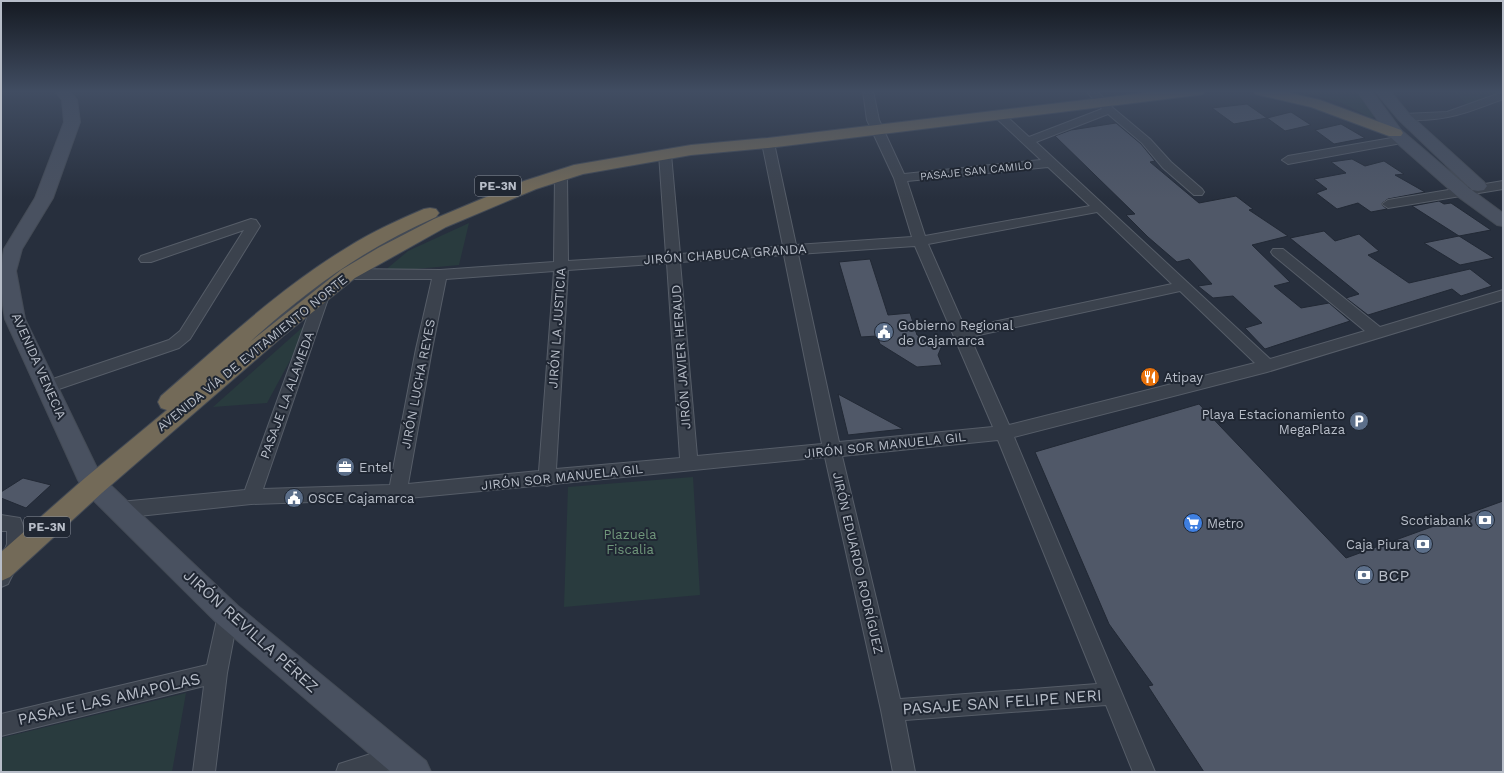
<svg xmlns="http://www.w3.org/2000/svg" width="1504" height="773" viewBox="0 0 1504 773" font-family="'Work Sans',sans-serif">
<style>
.green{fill:#293b3e}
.building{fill:#505868;stroke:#222935}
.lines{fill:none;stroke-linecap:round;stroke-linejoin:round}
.street-casing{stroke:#565d68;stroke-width:2}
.secondary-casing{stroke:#444b56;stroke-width:2}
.highway-casing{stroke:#434a55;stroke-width:2}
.street{fill:#3b424d;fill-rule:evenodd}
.secondary{fill:#495160;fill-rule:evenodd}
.highway{fill:#736a58;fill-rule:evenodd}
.labels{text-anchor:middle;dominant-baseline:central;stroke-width:4;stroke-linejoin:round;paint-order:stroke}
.far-street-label{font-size:11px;fill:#b7bdc8;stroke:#202733}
.shield{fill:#202733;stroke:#8a909b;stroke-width:1}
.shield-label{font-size:12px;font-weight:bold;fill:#b7bdc8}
.street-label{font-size:13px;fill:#b7bdc8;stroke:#202733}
.poi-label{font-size:13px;fill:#b7bdc8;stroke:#202733;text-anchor:start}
.park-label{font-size:13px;fill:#70977b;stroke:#202733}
.near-poi-label{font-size:16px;fill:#b7bdc8;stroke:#202733;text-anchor:start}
.near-street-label{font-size:16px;fill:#b7bdc8;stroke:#202733}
</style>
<rect width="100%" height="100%" fill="#272f3d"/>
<!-- green -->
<path class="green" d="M1299 91H1356L1377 116 1371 118 1342 103Z
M1453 91H1503V93L1468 105Z
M469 223 459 265 383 272 408 251Z
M313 318 267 403 213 407Z
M693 477 700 595 564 607 568 487Z
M186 693 172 772H1V738Z"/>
<!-- building -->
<path class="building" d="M1247 104 1267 118 1234 124 1212 108Z
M1291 112 1311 125 1285 131 1267 118Z
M1116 123 1141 144 1155 161 1150 162 1199 203 1236 196 1253 209 1249 210 1288 236 1252 245 1290 282 1274 286 1301 308 1329 303 1350 321 1265 349 1245 328 1262 323 1233 296 1213 298 1198 286 1212 284 1189 259 1177 262 1148 237 1126 215 1135 214 1055 136 1071 130Z
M1341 124 1365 138 1334 144 1315 130Z
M1352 159 1365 166 1384 161 1404 174 1395 175 1425 192 1388 199 1381 204 1387 209 1371 212 1358 203 1337 209 1316 193 1327 189 1314 179 1346 173 1331 162Z
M1439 201 1444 204 1451 203 1491 230 1459 236 1412 206Z
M1324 231 1335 241 1359 234 1379 251 1368 255 1409 283 1470 269 1492 286 1461 296 1452 289 1368 315 1346 298 1359 294 1290 238Z
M1459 236 1494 258 1460 265 1424 243Z
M870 259 888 315 910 313 917 335 943 343 938 355 942 365 917 367 880 344 877 336 861 337 839 262Z
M838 394 903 429 848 435Z
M1199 404 1346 558 1503 501V772H1204L1148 686 1153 685 1109 624 1035 452Z
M23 478 51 485 26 508 1 498V492Z"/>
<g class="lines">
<!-- street casing -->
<g class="street-casing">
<path id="street" d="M863 91H873L879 120 904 174 1041 160 995 117 993 115 995 113H1003L1029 137 1102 109 1088 93 1089 91H1097L1113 108 1150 139 1171 162 1202 189 1204 192 1202 195H1194L1163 168 1142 143 1108 114 1036 142 1270 359 1365 331 1273 255 1271 252 1273 249H1283L1380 327 1503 290V300L1267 372 1014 437 1155 772H1133L1106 705 905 720 915 772H893L881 710 825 457 553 484 547 486 544 485 398 499 251 504 120 518 114 515 111 510 114 505 120 502 245 490 316 293 318 290 323 288 328 290 330 293 263 489 390 485 416 349 432 279H348L343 277 341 274 343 271 348 269 440 270 554 262 555 176 557 173H565L567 176 568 261 666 255 659 154 665 150 671 154 680 254 783 246 762 143 768 139 774 143 796 245 912 237 894 178 867 120ZM1048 167 1090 206 925 236 907 181ZM1097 212 1172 284 965 328 928 244ZM915 246 993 427 839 442 798 254ZM784 255 822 444 697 456 680 262ZM667 263 680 458 556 469 568 270ZM554 271 539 471 408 484 432 349 446 279ZM1180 291 1255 363 1009 425 970 337ZM998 440 1097 684 900 699 842 456Z
M1503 92V99C1471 111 1451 120 1416 120 1410 120 1402 122 1398 117L1404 114 1447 112Z
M1403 136 1409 140 1407 142 1288 164 1282 160 1288 156Z
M1503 181V189L1388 208 1382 204 1388 200Z
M251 219 256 220 260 226 190 339 179 348 53 391 47 393 41 391 39 387 41 383 169 340 180 331 244 230 151 262H141L139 259 141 256Z
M1 515 20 518C32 543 19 561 8 584L1 587V559L7 544V531H1Z
M228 606 235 608 238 615 227 673 215 772H193L204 686 1 736V714L207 665 218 615 221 608Z
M396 746 404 749 407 757 404 765 384 772H336L339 764Z"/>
</g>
<!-- secondary casing -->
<g class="secondary-casing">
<path id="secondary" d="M55 91H70L77 100 80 122 53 198 22 249 16 271 25 319 97 468 103 478 238 606 426 761 431 772H391L218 624 85 492 78 480 5 319C1 297 0 270 4 249L35 198 64 122 62 100Z
M1357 91H1372L1401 130 1469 188 1503 213V226L1497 225 1457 196 1389 136Z
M1375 91H1390L1409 114 1484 182 1487 186 1484 190 1478 191 1472 190 1399 120Z"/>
</g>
<!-- highway casing -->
<g class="highway-casing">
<path id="highway" d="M1159 91H1205L1203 94 1198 95 768 148 691 155 583 174 536 189 446 227 355 278 283 336 103 492 10 577 1 581V552L85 478 167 410 161 408 158 402 161 396C221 344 280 288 348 247 372 232 398 220 424 209L430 208 436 209 439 213 436 217C365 248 307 290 250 342L341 270 378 248 434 219 524 181 574 165 691 145 768 138Z
M1253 91H1282L1320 100 1401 130 1403 133 1401 136H1389L1311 107 1255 94Z"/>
</g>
<!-- street -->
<use href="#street" class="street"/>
<!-- secondary -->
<use href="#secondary" class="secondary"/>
<!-- highway -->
<use href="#highway" class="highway"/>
</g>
<!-- sky -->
<linearGradient id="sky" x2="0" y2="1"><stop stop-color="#151a22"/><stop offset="0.46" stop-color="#414d62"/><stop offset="1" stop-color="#414d62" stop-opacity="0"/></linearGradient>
<rect width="1504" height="199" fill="url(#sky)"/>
<!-- icons -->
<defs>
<g id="civic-disc" transform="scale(1)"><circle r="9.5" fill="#5c6f8a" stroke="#202733"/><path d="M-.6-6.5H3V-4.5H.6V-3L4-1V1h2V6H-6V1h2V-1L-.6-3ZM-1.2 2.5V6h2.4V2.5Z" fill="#fff"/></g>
<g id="restaurant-disc" transform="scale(1)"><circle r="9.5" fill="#e8710a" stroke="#202733"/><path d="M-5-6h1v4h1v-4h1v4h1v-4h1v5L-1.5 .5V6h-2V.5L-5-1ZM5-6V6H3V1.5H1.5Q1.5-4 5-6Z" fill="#fff"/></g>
<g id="parking-disc" transform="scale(1)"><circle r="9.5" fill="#5c6f8a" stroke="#202733"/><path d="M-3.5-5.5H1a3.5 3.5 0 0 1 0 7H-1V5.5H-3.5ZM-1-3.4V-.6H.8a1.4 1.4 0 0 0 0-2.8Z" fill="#fff"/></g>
<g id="office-disc" transform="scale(1)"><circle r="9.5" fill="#5c6f8a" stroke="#202733"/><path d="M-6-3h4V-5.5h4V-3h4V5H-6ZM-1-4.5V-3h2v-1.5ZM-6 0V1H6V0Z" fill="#fff"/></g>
<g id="bank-disc" transform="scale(1)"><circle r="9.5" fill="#5c6f8a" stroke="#202733"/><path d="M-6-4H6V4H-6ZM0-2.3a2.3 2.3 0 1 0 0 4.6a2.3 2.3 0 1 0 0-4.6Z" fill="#fff"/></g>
<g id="supermarket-disc" transform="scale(1)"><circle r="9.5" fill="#3f7fe0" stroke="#202733"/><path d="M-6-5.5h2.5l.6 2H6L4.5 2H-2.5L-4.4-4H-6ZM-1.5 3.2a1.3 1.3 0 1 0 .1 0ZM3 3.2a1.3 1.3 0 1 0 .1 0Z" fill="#fff"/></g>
</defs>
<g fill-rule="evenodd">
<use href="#civic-disc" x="884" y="332"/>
<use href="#restaurant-disc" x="1150" y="377"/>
<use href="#parking-disc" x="1359" y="421"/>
<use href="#office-disc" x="345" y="467"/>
<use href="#civic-disc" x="294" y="498"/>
<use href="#bank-disc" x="1485" y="520"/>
<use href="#supermarket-disc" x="1193" y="523"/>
<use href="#bank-disc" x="1423" y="544"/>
<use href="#bank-disc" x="1364" y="575"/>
</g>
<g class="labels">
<!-- far-street labels -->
<g class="far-street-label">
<text transform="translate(976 171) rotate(-6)">PASAJE SAN CAMILO</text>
</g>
<!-- shield labels -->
<g class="shield">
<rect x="475" y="176" width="46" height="20" rx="3"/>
<rect x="24" y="517" width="46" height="20" rx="3"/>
</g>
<g class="shield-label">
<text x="498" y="186">PE-3N</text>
<text x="47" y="527">PE-3N</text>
</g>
<!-- street labels -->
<g class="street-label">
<text transform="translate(725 254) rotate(-4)">JIRÓN CHABUCA GRANDA</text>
<text transform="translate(557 328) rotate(-86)">JIRÓN LA JUSTICIA</text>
<text transform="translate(252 353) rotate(-39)">AVENIDA VÍA DE EVITAMIENTO NORTE</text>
<text transform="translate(681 357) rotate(-94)">JIRÓN JAVIER HERAUD</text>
<text transform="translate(39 366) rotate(66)">AVENIDA VENECIA</text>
<text transform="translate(418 384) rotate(-79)">JIRÓN LUCHA REYES</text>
<text transform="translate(287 395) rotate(-70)">PASAJE LA ALAMEDA</text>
<text transform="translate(885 445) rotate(-6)">JIRÓN SOR MANUELA GIL</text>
<text transform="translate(562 477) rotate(-6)">JIRÓN SOR MANUELA GIL</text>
<text transform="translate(858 563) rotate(77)">JIRÓN EDUARDO RODRÍGUEZ</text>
</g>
<!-- poi labels -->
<g class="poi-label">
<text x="898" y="325">Gobierno Regional<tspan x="898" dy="15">de Cajamarca</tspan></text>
<text x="1164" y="377">Atipay</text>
<text x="1345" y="414" text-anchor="end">Playa Estacionamiento<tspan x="1345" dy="15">MegaPlaza</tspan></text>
<text x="359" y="467">Entel</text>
<text x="308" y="498">OSCE Cajamarca</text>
<text x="1471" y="520" text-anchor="end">Scotiabank</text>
<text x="1207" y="523">Metro</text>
<text x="1409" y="544" text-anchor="end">Caja Piura</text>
</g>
<!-- park labels -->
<g class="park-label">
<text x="630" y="534">Plazuela<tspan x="630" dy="15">Fiscalia</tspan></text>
</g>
<!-- near-poi labels -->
<g class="near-poi-label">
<text x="1378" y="575">BCP</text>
</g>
<!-- near-street labels -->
<g class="near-street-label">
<text transform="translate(251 631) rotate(42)">JIRÓN REVILLA PÉREZ</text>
<text transform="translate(109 699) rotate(-13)">PASAJE LAS AMAPOLAS</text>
<text transform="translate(1002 702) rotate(-4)">PASAJE SAN FELIPE NERI</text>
</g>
</g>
<!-- border -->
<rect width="1504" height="773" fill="none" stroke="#b7bdc8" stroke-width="4"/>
</svg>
